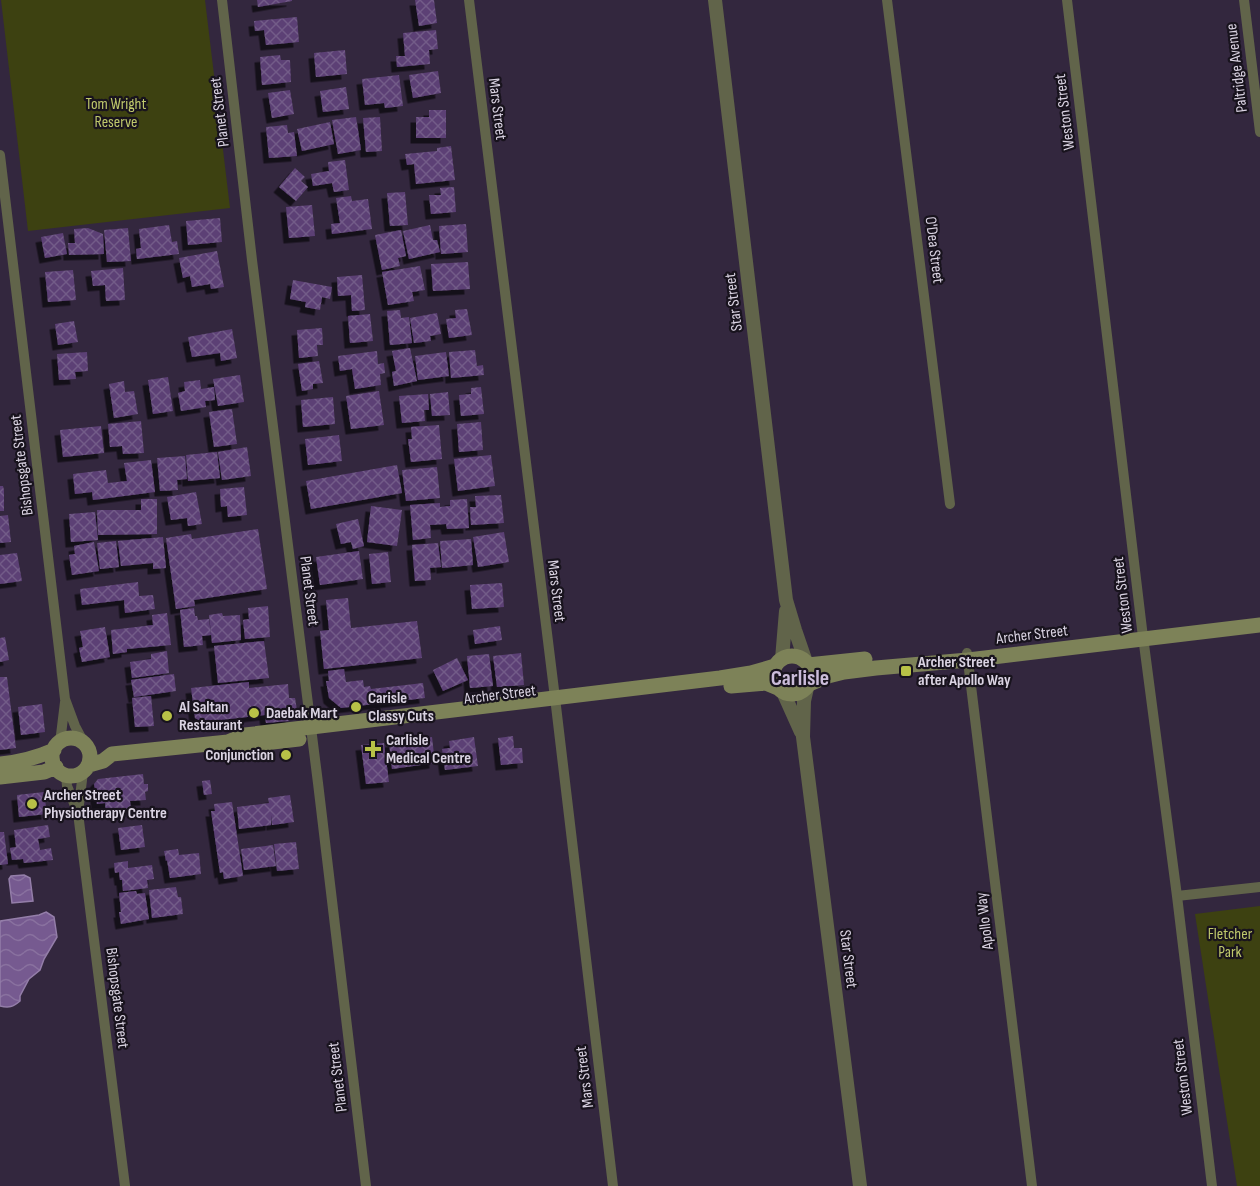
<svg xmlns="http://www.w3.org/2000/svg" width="1260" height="1186" viewBox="0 0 1260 1186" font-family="'Sofia Sans Condensed',sans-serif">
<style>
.green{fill:#3d4111}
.water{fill:url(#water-waves);stroke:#947ea9;stroke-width:1.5}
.building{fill:url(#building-cross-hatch);filter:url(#shadow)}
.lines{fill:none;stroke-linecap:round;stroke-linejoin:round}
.minor{stroke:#61644a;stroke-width:10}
.tertiary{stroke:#61644a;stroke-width:14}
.secondary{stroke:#7d8258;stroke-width:15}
.poi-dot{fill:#b8c147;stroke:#18131d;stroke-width:2}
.labels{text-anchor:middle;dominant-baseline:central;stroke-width:4.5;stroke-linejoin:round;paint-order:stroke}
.street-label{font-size:16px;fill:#dad3e2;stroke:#18131d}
.park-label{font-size:16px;fill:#bfc86b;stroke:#18131d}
.poi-label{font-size:16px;font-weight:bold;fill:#dad3e2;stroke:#18131d;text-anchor:start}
.district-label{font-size:22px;font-weight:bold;fill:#cbbcda;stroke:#18131d}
</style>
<defs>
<pattern id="water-waves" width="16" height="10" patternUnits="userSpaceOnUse" patternTransform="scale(1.5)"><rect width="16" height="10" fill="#765a90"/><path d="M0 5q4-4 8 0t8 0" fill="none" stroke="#89719f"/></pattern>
<pattern id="building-cross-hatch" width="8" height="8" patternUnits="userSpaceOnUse" patternTransform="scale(1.5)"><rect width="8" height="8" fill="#5b4074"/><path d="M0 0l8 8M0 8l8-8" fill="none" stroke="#725b88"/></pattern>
<filter id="shadow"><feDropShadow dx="-5.5" dy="5.5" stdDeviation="0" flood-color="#0009"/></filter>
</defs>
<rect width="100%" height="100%" fill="#33273e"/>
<!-- green -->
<path class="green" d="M1 0H205L230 208 28 231Z
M1260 906V1186H1237L1195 914Z"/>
<!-- water -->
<path class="water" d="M24 875 30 878 33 901 12 903 9 879 11 876Z
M46 912 54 917 57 937 44 959 40 970 29 979 20 996V1001C13 1007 9 1008 0 1006V921L39 915Z"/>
<!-- building -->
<path class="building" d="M257 0H292V1L258 7Z
M415 0H434L437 23 419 26Z
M297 17 299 42 266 45 264 30 255 31 254 21Z
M436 30 438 49 429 50 430 64 397 67 396 56H405L403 33Z
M345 50 347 74 316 77 314 53Z
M280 55 281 60H290L291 82 262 85 260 57Z
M438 71 441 93 413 98 409 75Z
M399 75 403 106 385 108 384 103 365 105 362 79Z
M346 87 349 109 323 112 320 91Z
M290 90 294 114 272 118 268 93Z
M429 110H446V138H416V117H429Z
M356 117 361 150 338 154 332 120Z
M380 117 382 151 366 152 363 118Z
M330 122 334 144 302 151 297 129Z
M287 125 288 133 294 132 297 156 269 158 266 127Z
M451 146 455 180 416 184 414 164 407 165 405 154 437 151V148Z
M345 160 349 190 334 192 332 183 313 186 311 174 329 171 328 162Z
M295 168 305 177 301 181 308 187 296 201 279 187Z
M454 187 456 212 431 214 429 195H441L440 188Z
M405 192 408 225 390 226 387 193Z
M351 196 352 201 368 199 372 229 332 234 331 224 340 223 336 198Z
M312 205 315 236 289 238 286 207Z
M220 218 222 242 188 245 186 221Z
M466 224 468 252 441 254 439 226Z
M169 225 172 242 177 241 179 254 137 259 136 249 141 248 139 229Z
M430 225 433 240H437L440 252 409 259 403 231Z
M88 228 103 234 104 254 69 255 68 243H75L74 229Z
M128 228 131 261 107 262 104 230Z
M401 230 406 256 398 258 400 266 382 270 375 235Z
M63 233 67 254 45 258 41 237Z
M217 251 224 287 211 289 210 284 192 287 190 276 183 278 179 258Z
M468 262 470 289 433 291 431 264Z
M420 266 425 290 412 292 414 301 388 305 382 272Z
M123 268 125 300 106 301 105 285 93 286 91 271Z
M73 270 76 300 48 302 45 272Z
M362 275 365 310 352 311 351 295 338 296 337 277Z
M293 280 332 287 330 299 322 297 320 310 305 307 306 302 290 299Z
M467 309 472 335 449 338 446 319 456 318 455 310Z
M400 310 401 318 409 317 412 343 390 345 387 311Z
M437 313 441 334 430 336 431 341 414 343 410 318Z
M370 314 373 341 350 343 348 316Z
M74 321 78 342 58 345 55 324Z
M322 328 323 345H317L318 356 299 358 297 330Z
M232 329 237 358 221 361 220 353 192 357 188 337Z
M410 348 417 381 394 386 392 372 396 371 392 351Z
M475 350 477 366 483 365 484 375 451 378 449 352Z
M377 351 378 364 384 363 385 373 380 374 381 385 355 389 352 369 340 371 338 356Z
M87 352 88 371 75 372 76 379 59 380 57 354Z
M446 352 449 376 418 380 415 356Z
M319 361 323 383 313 384V389L302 391 298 364Z
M240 375 244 402 218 406 213 379Z
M168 377 173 411 153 414 148 380Z
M200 380 201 389 214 387 215 400 205 401 206 407 181 411 178 393 185 391 184 382Z
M124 381 125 392 134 391 138 414 114 418 109 384Z
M481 387 484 414 461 416 459 395 471 394V388Z
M379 391 384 425 351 429 346 396Z
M448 392 450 415 432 416 430 394Z
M428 394 429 410H424L425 421 402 423 399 396Z
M333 397 335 424 303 427 301 400Z
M232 409 237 444 214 447 209 412Z
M141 421 144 453 123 454 122 446 110 447 108 424Z
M481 422 483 450 459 452 457 424Z
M439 425 442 459 411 462 408 439H412L411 427Z
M101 426 104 453 63 457 60 430Z
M339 435 342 461 308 465 305 439Z
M247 447 251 476 222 480 218 452Z
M217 452 220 478 188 481 186 455Z
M491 455 495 486 458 491 454 459Z
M185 456 187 479 177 480 178 490 160 491 157 458Z
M151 460 155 492 93 500 92 492 75 494 73 474 106 470 108 483 127 481 124 463Z
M397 465 402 493 311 509 306 481Z
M437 467 440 498 406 501 402 470Z
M0 486H3L4 490V511H0Z
M244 487 247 515 228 517 227 506 221 507 220 489Z
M196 492 202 524 188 526 187 518 171 520 167 497Z
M501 495 504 523 471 525 470 507H476L475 496Z
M141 499H157V534L98 535 97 510H141Z
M467 499 469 528 447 529 446 524 430 525 431 538 413 540 410 505 440 503V507L450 506V500Z
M371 506 402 510 397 546 367 542Z
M95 512 98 540 71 542 69 514Z
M8 515 11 542 0 543V516Z
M358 519 364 546 353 549 351 542 341 544 336 524Z
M258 529 267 589 194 600 195 606 176 609 166 538 191 534 192 539Z
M504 532 509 562 478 567 473 537Z
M163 537 166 568 153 569V563L121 566 118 541Z
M471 539 473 565 442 568 440 541Z
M116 541 119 567 100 569 97 543Z
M94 542 99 571 72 575 69 555 75 554 74 546Z
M438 543 441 567 430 568 431 580 415 581 412 545Z
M359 551 363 579 320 585 316 557Z
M388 552 391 582 372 584 369 554Z
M17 553 22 581 0 584V555Z
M138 582 139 596 153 595 155 609 125 613 124 600 82 605 80 589Z
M502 583 504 607 472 609 470 585Z
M348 598 351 628 417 621 422 658 324 669 320 631 329 630 326 600Z
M268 606 270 637 245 639 243 620 249 619 248 608Z
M194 608 195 616H197L198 620 209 619 211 635 202 636 203 645 184 647 180 610Z
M167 613 171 645 127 649V652L113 654 111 630 153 625 152 615Z
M222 613 223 616 240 615 241 640 212 643 209 615Z
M500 626 502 640 475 644 473 630Z
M105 627 110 657 82 662 79 648 83 647 80 631Z
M5 637 9 660 0 662V638Z
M264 641 269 678 218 683 214 646Z
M167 651 169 673 132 678 130 662 151 659V654Z
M521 653 524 685 497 687 493 656Z
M489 654 493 686 470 688 467 656Z
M457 658 468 680 443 691 433 670Z
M344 669 346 682 363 680 364 687 370 686 371 689 423 683 425 698 341 708 329 698 326 681H329L328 671Z
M174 674 176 691 134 697 131 680Z
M0 677H7L16 748 0 750Z
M249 682V688L288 684 289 698H295L297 710 288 721 266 723 265 715 202 722 195 718 191 688Z
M151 696 154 726 135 727 132 698Z
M42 704 45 732 21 735 18 707Z
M513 736 514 748H522L523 763 501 765 498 738Z
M432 737 435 763 392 769 389 742Z
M474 737 478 766 445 770 442 749 450 748 449 741Z
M384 743 389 782 366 784 361 745Z
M143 774 144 784H148V791L145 792 146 800 130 801 131 811 106 813 105 803 97 804 94 784 98 779Z
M210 780 212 794 204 795 202 781Z
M44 792 47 814 19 817 17 795Z
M290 795 294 822 272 825 271 815V825L239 829 237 807 269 803 268 798Z
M232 802 243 876 224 879 223 872 220 873 211 811H215L214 804Z
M48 825 50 837 38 839 40 850 51 848 53 860 24 863 23 859 12 860 10 848 16 847 14 830Z
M142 825 145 847 121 850 118 828Z
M0 832H4L8 864 0 865Z
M296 842 299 869 277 871 274 844Z
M273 845 276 866 244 870 241 849Z
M178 849 179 855 199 853 201 874 170 878 167 860 166 861 164 851Z
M128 861V868L152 865 154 879 147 880 148 888 123 891 122 880H120L119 872 115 873 114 863Z
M176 887 178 897H181L183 914 152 918 149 890Z
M136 891 137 894 145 893 149 919 121 924 119 912H121L119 893Z"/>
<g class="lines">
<!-- minor -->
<path class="minor" d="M222 0 252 260 318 783 366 1186
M469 0 556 706 613 1186
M887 0 950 504
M1067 0 1142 629 1177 896 1212 1186
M1244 0 1260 132
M0 155 65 699 75 726 84 743
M967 653 1032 1186
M60 743 65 702
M66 775 67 786 78 813 125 1186
M78 813 83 772
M1177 896 1260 887"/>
<!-- tertiary -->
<path class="tertiary" d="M715 0 786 600 795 630 806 662
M782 659 786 611
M807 688 804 701 803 737 860 1186
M783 692 801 732"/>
<!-- secondary -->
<path class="secondary" d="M773 675a19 19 0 1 1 38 0a19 19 0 1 1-38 0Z
M808 665 865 659
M809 684 828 676 844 672 876 668 968 660 1260 625
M731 686 766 683 778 688
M52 757a19 19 0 1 1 38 0a19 19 0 1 1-38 0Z
M228 742 246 745 299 739
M0 764C19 762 36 758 54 750
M89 765 103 761 112 754 228 742 245 735 720 678 751 673 775 666
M0 777 44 772 56 767"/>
</g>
<!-- markers -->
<g class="poi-dot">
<rect x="900" y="665" width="12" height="12" rx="3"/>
<circle cx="356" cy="707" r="6"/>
<circle cx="254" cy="713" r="6"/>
<circle cx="167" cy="716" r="6"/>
<path d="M370 740h6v6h6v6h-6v6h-6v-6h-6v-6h6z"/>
<circle cx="286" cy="755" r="6"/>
<circle cx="32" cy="804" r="6"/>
</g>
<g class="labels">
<!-- street labels -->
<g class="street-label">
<text transform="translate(1237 68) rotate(-97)">Paltridge Avenue</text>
<text transform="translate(497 109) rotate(83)">Mars Street</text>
<text transform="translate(220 112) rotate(-97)">Planet Street</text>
<text transform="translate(1065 112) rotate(-97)">Weston Street</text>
<text transform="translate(934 250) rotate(83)">O'Dea Street</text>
<text transform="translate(734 302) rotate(-97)">Star Street</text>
<text transform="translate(22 465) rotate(-97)">Bishopsgate Street</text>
<text transform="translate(309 591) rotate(83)">Planet Street</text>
<text transform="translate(556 591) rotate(83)">Mars Street</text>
<text transform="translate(1123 595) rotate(-97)">Weston Street</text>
<text transform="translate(1032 635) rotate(-7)">Archer Street</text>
<text transform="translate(500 695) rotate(-7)">Archer Street</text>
<text transform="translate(985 921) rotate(-97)">Apollo Way</text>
<text transform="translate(848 959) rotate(83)">Star Street</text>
<text transform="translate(117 998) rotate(83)">Bishopsgate Street</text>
<text transform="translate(338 1077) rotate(-97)">Planet Street</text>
<text transform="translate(585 1077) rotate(-97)">Mars Street</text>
<text transform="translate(1183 1077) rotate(-97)">Weston Street</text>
</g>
<!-- park labels -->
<g class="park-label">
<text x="116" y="104">Tom Wright<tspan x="116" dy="18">Reserve</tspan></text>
<text x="1230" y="934">Fletcher<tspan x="1230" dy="18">Park</tspan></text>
</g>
<!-- poi labels -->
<g class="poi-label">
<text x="918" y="662">Archer Street<tspan x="918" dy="18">after Apollo Way</tspan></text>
<text x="368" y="698">Carisle<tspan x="368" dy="18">Classy Cuts</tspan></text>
<text x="179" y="707">Al Saltan<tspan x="179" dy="18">Restaurant</tspan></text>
<text x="266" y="713">Daebak Mart</text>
<text x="386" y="740">Carlisle<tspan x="386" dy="18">Medical Centre</tspan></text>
<text x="274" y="755" text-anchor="end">Conjunction</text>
<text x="44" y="795">Archer Street<tspan x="44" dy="18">Physiotherapy Centre</tspan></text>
</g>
<!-- district labels -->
<g class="district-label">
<text x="800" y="678">Carlisle</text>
</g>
</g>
</svg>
